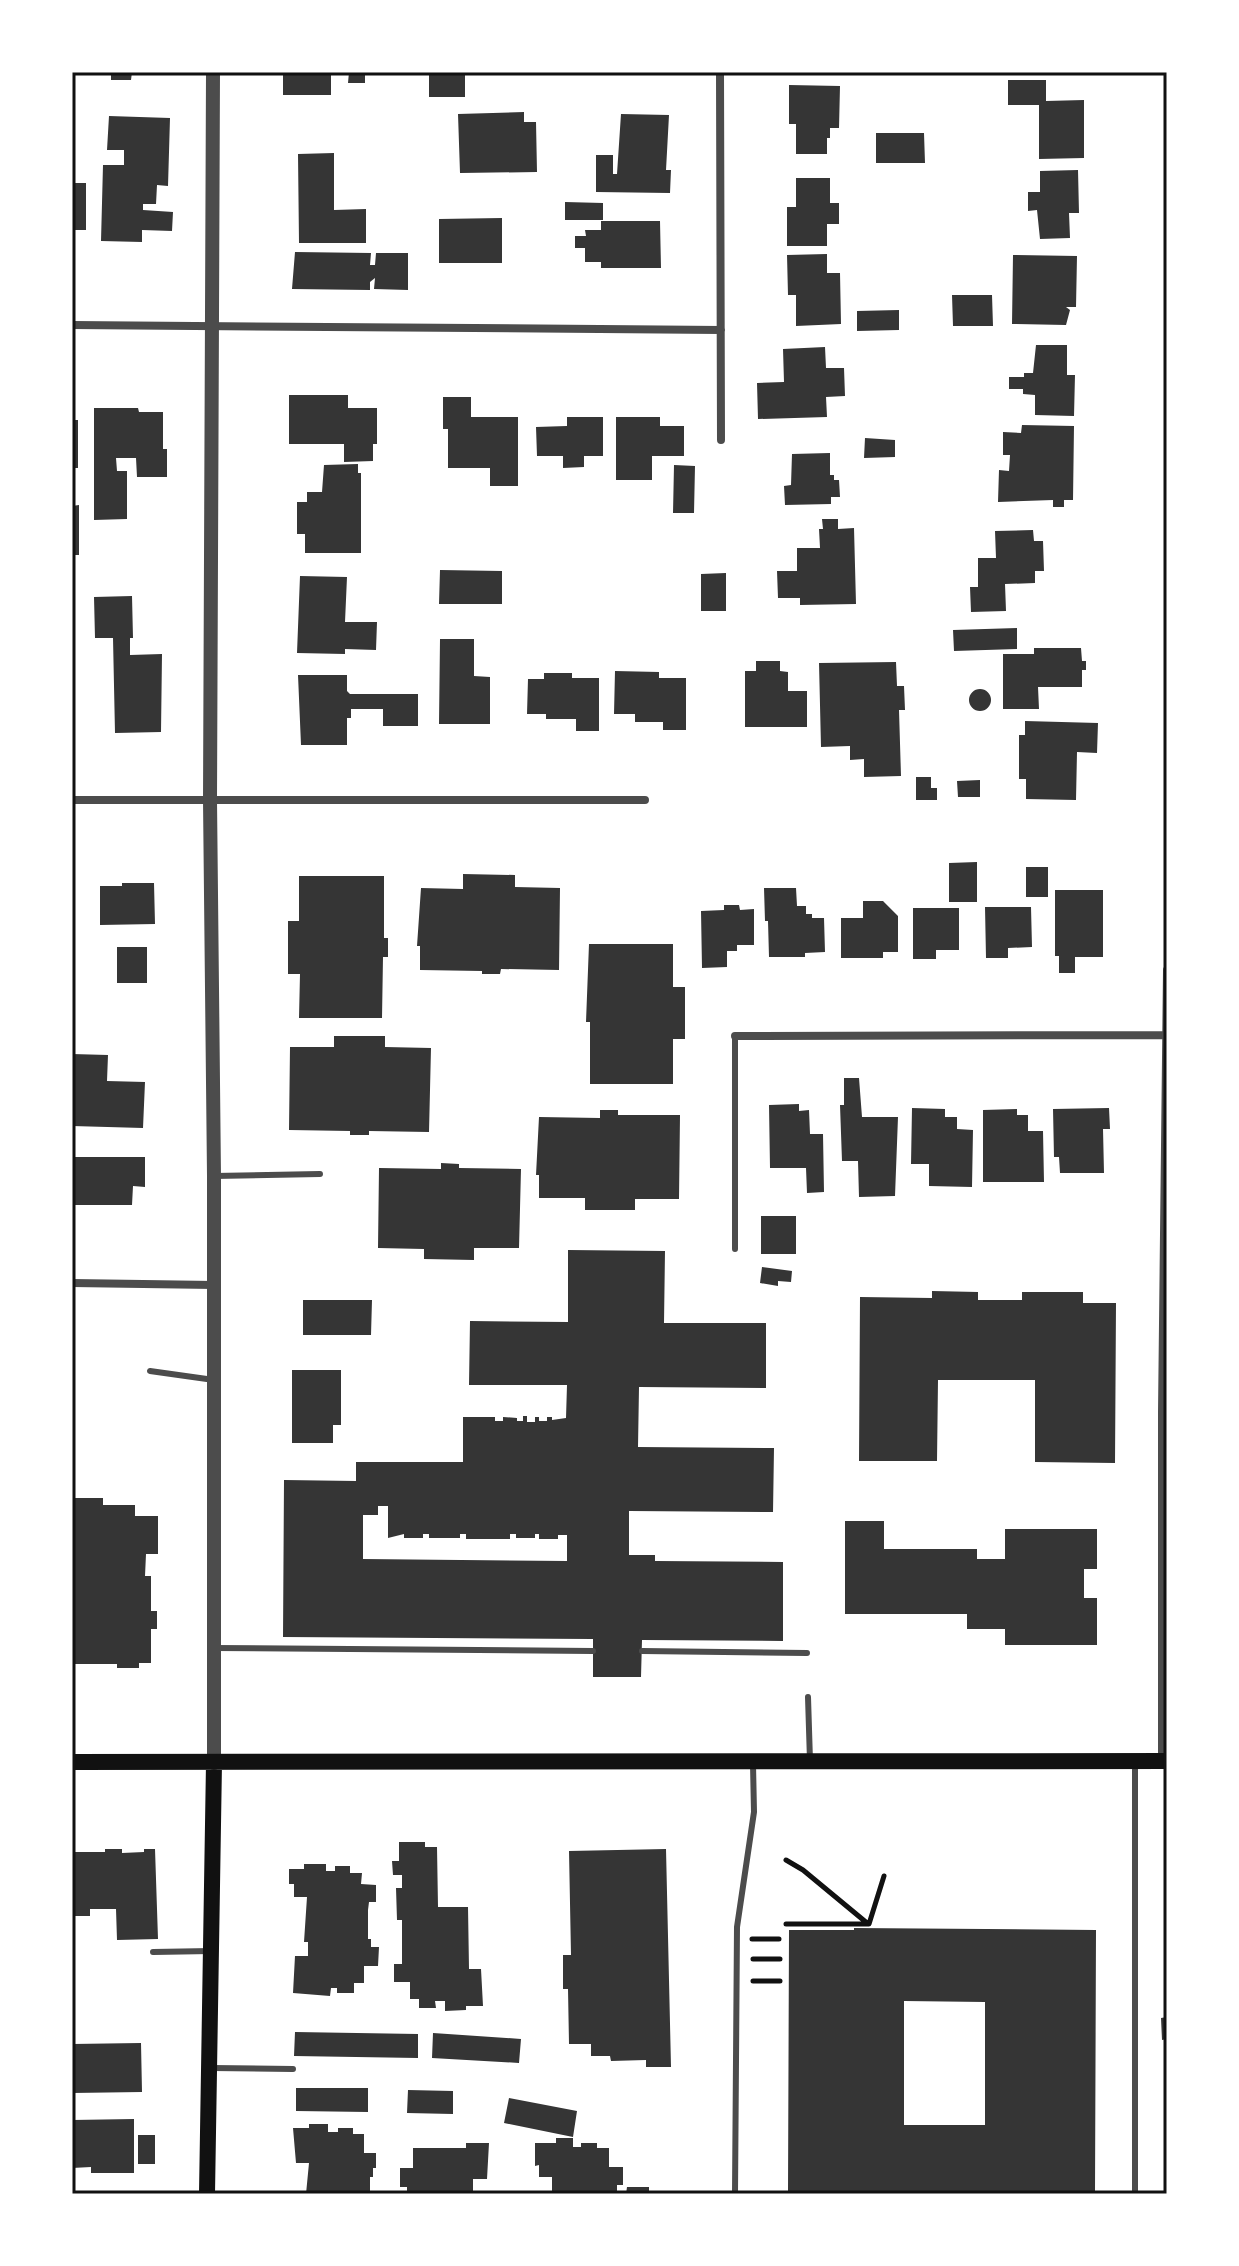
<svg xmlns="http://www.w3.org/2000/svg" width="1239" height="2266" viewBox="0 0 1239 2266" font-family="'Noto Sans',sans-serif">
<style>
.building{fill:#353535;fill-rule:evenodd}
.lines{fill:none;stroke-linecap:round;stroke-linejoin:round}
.path{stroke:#111;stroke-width:5}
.service{stroke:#4c4c4c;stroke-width:6}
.minor{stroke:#4c4c4c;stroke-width:8}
.tertiary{stroke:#4c4c4c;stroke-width:14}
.secondary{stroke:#111;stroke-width:16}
.neatline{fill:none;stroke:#111;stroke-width:3}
</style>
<rect width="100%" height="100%" fill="#fff"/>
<!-- building -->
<path class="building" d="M111 72H132L131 80H111Z
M283 72H331V95H283Z
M349 72H365V83H348Z
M429 72H465V97H429Z
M1008 80H1046V101L1084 100V158L1039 159V105H1008Z
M789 85 840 86 839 128H830V138H827V154H796V124H789Z
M524 112V122H536L537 172 460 173 458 114Z
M621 114 669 115 666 170H671L670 193 596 192V155H613V174H617Z
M109 116 170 118 168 186 157 185 156 204H143V210L173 212 172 231 142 230V242L101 241 103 165H124V150H107Z
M876 133H924L925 163H876Z
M334 153V210L366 209V243H299L298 154Z
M1078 170 1079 213H1069L1070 238 1040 239 1037 210 1028 211V192H1040V171Z
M796 178H830V203H839V224H827V246H787V207H796Z
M72 183H86V230H72Z
M565 202 603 203V220H565Z
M502 218V263H439V219Z
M601 221H660L661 268H601V262H585V248H575V236H586L585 230H601Z
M295 252 371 253 370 265H375L376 253H408V290L374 289 375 278 370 282V290L292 289Z
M827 254V273H840L841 324 796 326V295H788L787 255Z
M1013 255 1077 256 1076 307H1066L1070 310 1066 325 1012 324Z
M952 295H992L993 326H953Z
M899 310V330L857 331V311Z
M1036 345H1067V375H1075L1074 416 1035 415V395L1023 394V389H1009V377H1024V373H1033Z
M825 347 826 368H844L845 396 826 397 827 417 758 419 757 383 784 382 783 349Z
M289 395H348V408H377V444H373V461L344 462V444H289Z
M443 397H471V417H518V486H490V468H448V429H443Z
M94 408H138L139 412H163V449H167V477H137L136 458H116L117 471H127V519L94 520Z
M567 417H603V456H584V467L563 468V456H537L536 427 567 426Z
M616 417H660V426H684V456H652V480H616Z
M72 420H78V468H72Z
M1022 425 1074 426 1073 500H1064V507H1053V500L998 502 999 470 1009 471 1010 455H1003V432L1021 433Z
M865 438 895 440V457L864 458Z
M830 453V475H834V480H839L840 497H831V504L785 505 784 486 791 485 792 454Z
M358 464V473H361V553H305V534H297V502H307V492H322L324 465Z
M674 465 695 466 694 513H673Z
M79 505V555H72V506Z
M822 519H838V529L854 528 856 604 800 605V598H778L777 571H797V548H820L819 529H823Z
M1033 530 1034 541H1043L1044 571H1035V583L1005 584 1006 611 971 612 970 587H978V558H996L995 531Z
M440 570 502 571V604H439Z
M726 573V611H701V574Z
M300 576 347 577 345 622H377L376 650 345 649V654L297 653Z
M132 596 133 638H130V655L162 654 161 732 115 733 113 638H95L94 597Z
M1017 628V649L954 651 953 630Z
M440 639H474V676L490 677V724H439Z
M1034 648H1081L1082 661H1086V670H1082V687H1038L1039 709H1003V654H1034Z
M756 661H780V671L788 672V691H807V727H745V671H756Z
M896 662 897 686H904L905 710H899L901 776 864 777V759L850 760V746L821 747 819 663Z
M615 671 659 672V678H686V730H663V722H635V714H614Z
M544 673H572V678H599V731H576V719H546V714H527L528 679H544Z
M298 675H347V691L350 694H418V726H383V709H351V718H347V745H301Z
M969 700a11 11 0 1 1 22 0a11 11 0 1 1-22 0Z
M1025 721 1098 723 1097 753 1077 752 1076 800 1026 799V779H1019V735H1025Z
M916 777H931V788H937V800H916Z
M980 780V797H958L957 781Z
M977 862V902H949V863Z
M1026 867H1048V897H1026Z
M463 874 515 875V887L560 888 559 970 501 969 500 974H482V971L420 970V946H417L421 888 463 889Z
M299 876H384V938H388V957H383L382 1018H299L300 974H288V921H299Z
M122 883H154L155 924 100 925V886H122Z
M764 888H796L797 906H806V914H812V918H824L825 952 805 953V957H769L768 921H765Z
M1055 890H1103V957H1075V973H1059V956H1055Z
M863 901H883L898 916V952H883V958H841V918H863Z
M724 905H739L740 910 754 909V945H737V951H727V967L702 968 701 911 724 910Z
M985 907H1031L1032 947 1008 948V958H986Z
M913 908H959V950H936V959H913Z
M589 944H673V987H685V1039H673V1084H590V1022H586Z
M117 947H147V983H117Z
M334 1036H385V1047L431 1048 429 1132 369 1131V1135H350V1131L289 1130 290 1047H334Z
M72 1054 108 1055 107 1081 145 1082 143 1128 72 1126Z
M844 1078H859L862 1117H898L895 1196 859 1197 858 1161H842L840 1105H844Z
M799 1104V1111L809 1110 810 1134H823L824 1192 807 1193 806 1168H770L769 1105Z
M912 1108 945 1109V1117H957V1129L973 1130 972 1187 929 1186V1164H911Z
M1109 1108 1110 1129H1103L1104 1173H1060L1059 1157H1054L1053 1109Z
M1017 1109V1115H1028V1131H1043L1044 1182H983V1110Z
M600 1110H618V1115H680L679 1199H635V1210H585V1198H539V1175H536L539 1117 600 1118Z
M74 1157H145V1187L133 1186 132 1205H72Z
M441 1163 459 1164V1168L521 1169 519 1248H474V1260L424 1259V1249L378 1248 379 1168 441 1169Z
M761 1216H796V1254H761Z
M568 1250 665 1251 664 1323H766V1388L639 1387 638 1447 774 1448 773 1512 629 1511V1555H655V1561L783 1562V1641L642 1640 641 1677H593V1639L283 1637 284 1480 356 1481V1462H463V1417H495V1421H503V1417L517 1418V1421H523V1416H527V1422H535V1417H539V1421H547V1417H552V1420L566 1418 567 1385H469L470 1321 568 1322ZM378 1506H388V1538L404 1534V1538H423V1534H429V1538H460V1534H466V1539H510V1534H516V1538H535V1534H539V1539H558V1535H567V1561L363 1559V1515H378Z
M762 1267 792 1271 791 1282 778 1281V1286L760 1283Z
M932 1291 978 1292V1300H1022V1292H1083V1303H1116L1115 1463 1035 1462V1380H938L937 1461H859L860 1297 932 1298Z
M303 1300H372L371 1335H303Z
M292 1370H341V1425H333V1443H292Z
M72 1498H103V1505H135V1516H158V1554H146L145 1576H151V1611H157V1629H151V1663H139V1668H117V1664H72Z
M845 1521H884V1549H977V1559H1005V1529H1097V1569H1084V1598H1097V1645H1005V1629H967V1614H845Z
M399 1842H425V1847H437L438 1907H468L469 1969H481L483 2006H466V2010L445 2011V2001H435L436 2008H419V1999H410V1982H394V1964H402V1920H397L396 1888H402V1875H393L392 1861H399Z
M105 1849H122V1853L144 1852V1849H155L158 1939 117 1940 116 1909H90V1916H72V1852H105Z
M666 1849 671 2067H646V2060L611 2061 610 2056H591V2044H569L568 1989H563V1955H571L569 1851Z
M304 1864H326V1871H335V1866H350V1873H362L361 1884 376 1885V1902H369L368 1910V1939H371V1947H379L378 1966H364V1983H354V1993H337V1988H331L330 1996 293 1993 295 1956H308V1942H304L307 1897H294V1884H289V1869H304Z
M854 1928 1096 1930 1095 2194H788L789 1930H854ZM904 2001 985 2002V2125H904Z
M1167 2017V2039L1162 2040 1161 2018Z
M295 2032 418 2034V2058L294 2056Z
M433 2033 521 2039 519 2063 432 2058Z
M141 2043 142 2092 72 2093V2044Z
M296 2088H368V2112L296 2111Z
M408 2090 453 2091V2114L407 2113Z
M509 2098 577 2111 573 2137 504 2123Z
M134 2119V2173H91V2167L72 2168V2120Z
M309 2124H328V2132H338V2128H353V2134H364V2153H376V2168H373V2177H370V2194H306L309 2163H296L293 2128H309Z
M138 2135H155V2164H138Z
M556 2138H573V2147H581V2143H597V2148H609V2167H623V2185H617V2192L552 2194V2177H539V2165L535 2166V2143H556Z
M466 2143H489L487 2179H473V2194H407V2187H400V2168H413V2148H466Z
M627 2187H649V2194H626Z"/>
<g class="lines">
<!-- path -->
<path class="path" d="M786 1860 803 1870 867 1923
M786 1924H869L884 1876
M752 1939H779
M753 1959H780
M753 1981H780"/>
<!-- service -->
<path class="service" d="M735 1036V1249
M214 1176 320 1174
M150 1371 214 1380
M214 1648 593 1651
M642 1651 807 1653
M808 1697 810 1761
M1135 1764V2194
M153 1952 211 1951
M212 2068 293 2069
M735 2194 737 1927 754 1812 753 1764"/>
<!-- minor -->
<path class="minor" d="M720 72 721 440
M72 325 721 330
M72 800H645
M735 1036 1166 1035
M72 1283 214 1285
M1162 1760V1412L1167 970"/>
<!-- tertiary -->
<path class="tertiary" d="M213 72 210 800 214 1176V1763"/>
<!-- secondary -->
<path class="secondary" d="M72 1762 1167 1761
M207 2194 214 1763"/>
</g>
<!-- border -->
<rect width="1239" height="2266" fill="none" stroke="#ffffff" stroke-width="148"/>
<rect x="74" y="74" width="1091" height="2118" class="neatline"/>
</svg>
